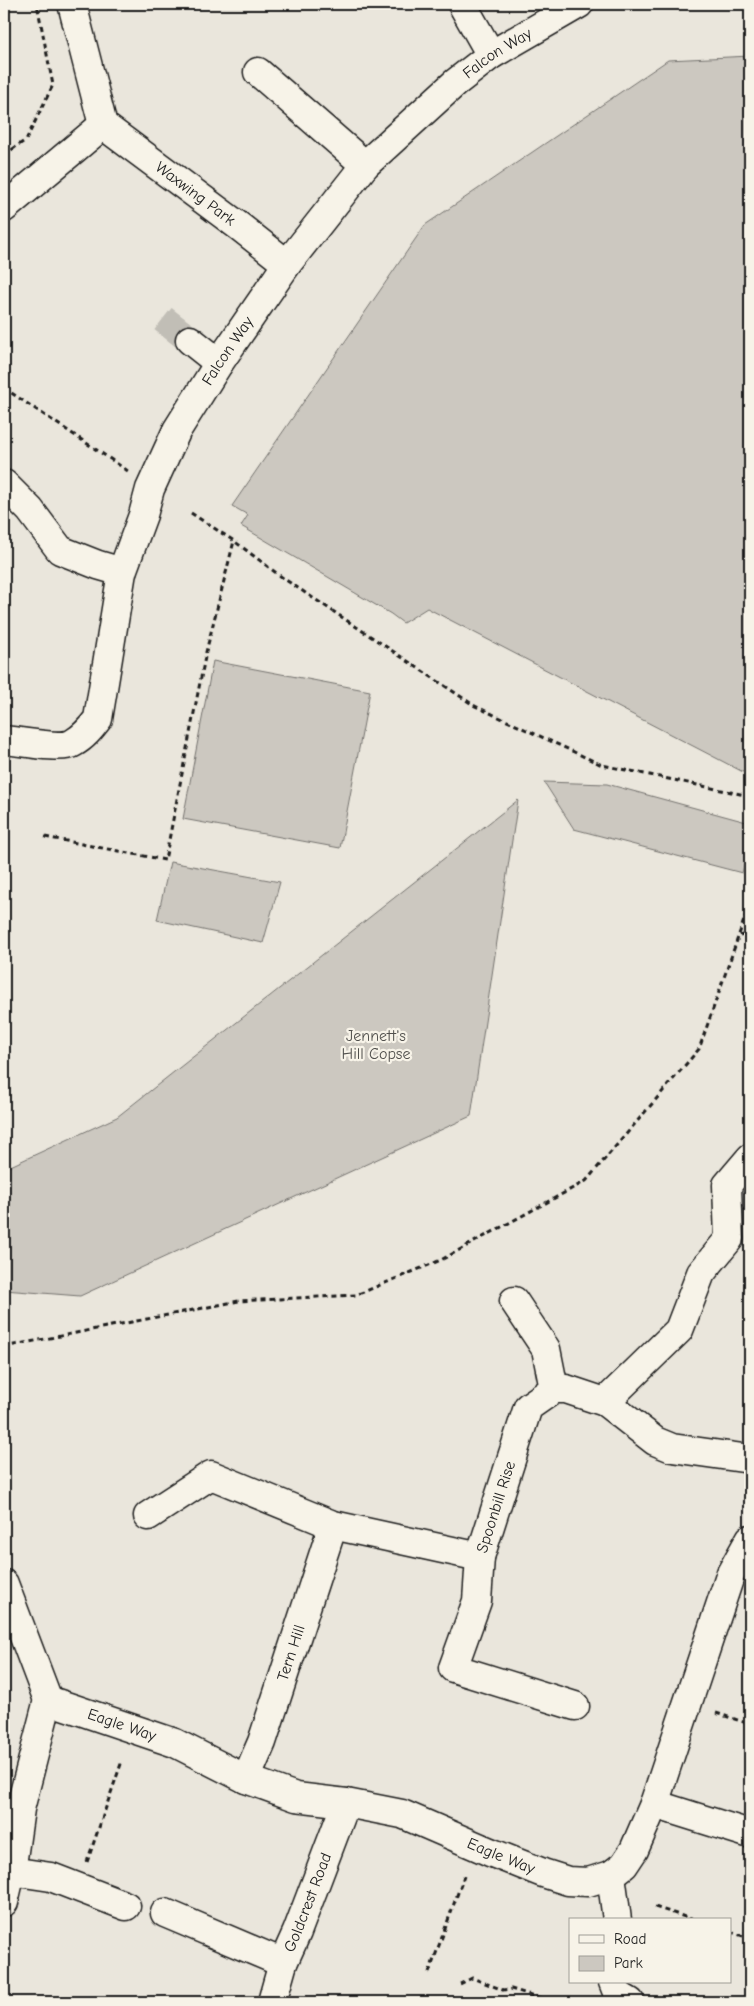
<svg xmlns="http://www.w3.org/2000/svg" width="754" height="2006" viewBox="0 0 754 2006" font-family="'Comic Neue',sans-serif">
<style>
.green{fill:#ccc8c0;stroke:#74726e}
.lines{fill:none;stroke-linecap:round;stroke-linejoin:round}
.minor-tunnel{stroke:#c1beb6;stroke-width:28;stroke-dasharray:28 14;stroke-linecap:butt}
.minor-casing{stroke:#1c1c1c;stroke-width:31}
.path{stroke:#1c1c1c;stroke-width:3;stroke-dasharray:5 4;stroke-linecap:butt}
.minor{stroke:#f7f3e8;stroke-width:28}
.labels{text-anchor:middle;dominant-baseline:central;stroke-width:4.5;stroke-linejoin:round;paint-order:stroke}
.street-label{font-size:16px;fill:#1c1c1c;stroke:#f7f3e8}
.park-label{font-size:16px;fill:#51504d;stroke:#f7f3e8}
</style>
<rect width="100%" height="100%" fill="#eae6dc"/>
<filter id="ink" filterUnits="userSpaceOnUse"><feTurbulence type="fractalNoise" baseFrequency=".02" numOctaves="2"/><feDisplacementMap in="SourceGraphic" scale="10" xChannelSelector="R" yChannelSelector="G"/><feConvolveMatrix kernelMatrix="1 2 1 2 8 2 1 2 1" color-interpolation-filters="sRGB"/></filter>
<g filter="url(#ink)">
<!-- green -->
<path class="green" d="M750 56V760L745 773 427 608 403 623 391 614 241 526 248 515 232 506 425 225 668 60Z
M213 661 370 691 340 848 183 819Z
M544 782 607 784 750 823V843L742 873 574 829Z
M518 800 471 1116 80 1296 4 1290V1169L117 1117Z
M170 862 280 882 263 943 157 920Z"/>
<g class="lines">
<!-- minor-tunnel -->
<path class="minor-tunnel" d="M163 319 190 340"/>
<!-- minor casing -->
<g class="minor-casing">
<g id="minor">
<path id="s1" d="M72 4 103 125 240 227 287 264"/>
<path d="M462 4 491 55"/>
<path d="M258 72 365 165"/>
<path d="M4 208 103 125"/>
<path d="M190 340 219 363"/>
<path d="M4 484 30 510 60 550 98 565 122 572"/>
<path id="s2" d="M4 740C18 741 63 750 73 743 84 737 91 728 98 719L122 572 143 515 150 489 177 430 219 363 287 264 365 165 455 83 491 55 579 4"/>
<path d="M514 1301 546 1349 554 1389"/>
<path d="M605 1402 679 1330 701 1273 729 1239 727 1185 750 1158"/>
<path id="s3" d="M148 1516 211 1475 333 1525 480 1557 528 1407 554 1389H566L605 1402 655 1441 672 1448 750 1459"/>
<path d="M480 1557 477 1601 453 1668 575 1706"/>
<path d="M4 1584 48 1700"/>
<path id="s4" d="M48 1700 175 1743 246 1779 296 1797 346 1803 402 1814 490 1852 543 1873 568 1881 588 1882 611 1875 624 1865 634 1850 654 1804 731 1573 750 1539"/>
<path id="s5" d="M246 1779 262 1742 333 1525"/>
<path d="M654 1804 750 1834"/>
<path d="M4 1870 51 1877 126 1906"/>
<path d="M611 1875 617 1920"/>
<path d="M4 1902 11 1872 20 1809 48 1700"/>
<path d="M165 1913 283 1963"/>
<path d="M613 1982 618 1995 630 2002"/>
<path id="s6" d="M272 2002 283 1963 297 1932 346 1803"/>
</g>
</g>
<!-- path -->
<path class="path" d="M4 155 26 140 53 85 37 4
M4 388 128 471
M191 513 234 541 283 578 475 706 602 765 750 796
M45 837 165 860 206 652 234 541
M740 936 750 933
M4 1347 239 1301 356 1295 441 1260 586 1181 699 1049 750 903
M716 1713 750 1724
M87 1862 122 1761
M655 1907 694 1920
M730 1932 750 1938
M429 1973 464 1876
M460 1984 472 1978 503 1990 511 1989 554 2002"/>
<!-- minor -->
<use href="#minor" class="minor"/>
</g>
</g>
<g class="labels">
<!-- street labels -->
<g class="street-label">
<text stroke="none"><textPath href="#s2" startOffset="905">Falcon Way</textPath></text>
<text stroke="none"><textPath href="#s1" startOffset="240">Waxwing Park</textPath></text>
<text stroke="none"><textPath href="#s2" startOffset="500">Falcon Way</textPath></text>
<text stroke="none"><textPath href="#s3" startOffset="410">Spoonbill Rise</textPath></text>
<text stroke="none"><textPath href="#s5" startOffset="134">Tern Hill</textPath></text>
<text stroke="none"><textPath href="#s4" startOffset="78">Eagle Way</textPath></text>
<text stroke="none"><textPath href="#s4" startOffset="482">Eagle Way</textPath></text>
<text stroke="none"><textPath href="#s6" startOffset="106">Goldcrest Road</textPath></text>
</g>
<!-- park labels -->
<g class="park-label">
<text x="376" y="1036">Jennett's<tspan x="376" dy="18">Hill Copse</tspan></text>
</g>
</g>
<!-- margin -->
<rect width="754" height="2006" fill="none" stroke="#f7f3e8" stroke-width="20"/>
<rect x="10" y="10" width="734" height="1986" fill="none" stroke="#1c1c1c" stroke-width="2" filter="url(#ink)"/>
<!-- legend -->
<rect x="569" y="1918" width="162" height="65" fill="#f7f3e8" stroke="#9f9d96"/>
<rect x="579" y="1935" width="25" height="8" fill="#f7f3e8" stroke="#9f9d96"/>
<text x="614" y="1944" font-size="15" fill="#1c1c1c">Road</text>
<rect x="579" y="1956" width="25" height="15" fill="#ccc8c0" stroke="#9f9d96"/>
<text x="614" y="1968" font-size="15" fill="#1c1c1c">Park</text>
</svg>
